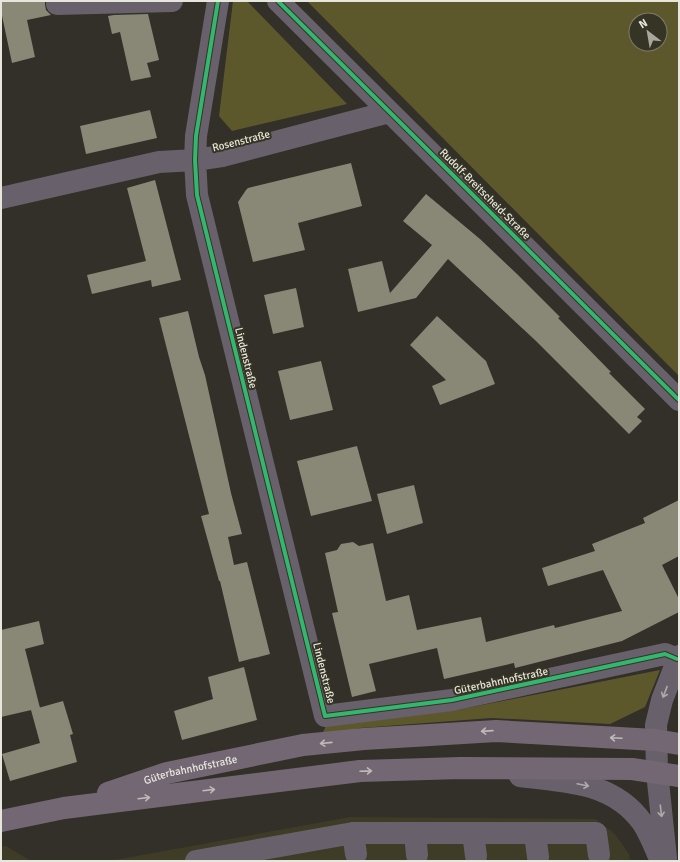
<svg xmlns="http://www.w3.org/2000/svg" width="680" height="862" viewBox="0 0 680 862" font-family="Signika,sans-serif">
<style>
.built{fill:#3e3b26}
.green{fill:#5d582c;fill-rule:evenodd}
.building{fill:#898776}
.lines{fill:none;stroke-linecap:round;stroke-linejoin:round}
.minor{stroke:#68606a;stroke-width:22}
.major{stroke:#736773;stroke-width:22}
.cycleway-casing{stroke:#363424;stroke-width:6}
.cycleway{stroke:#33b770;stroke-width:4}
.oneway{stroke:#aeaaa9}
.oneway2{stroke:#bebab7}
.labels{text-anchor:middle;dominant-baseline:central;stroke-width:4;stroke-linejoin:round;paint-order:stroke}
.street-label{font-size:11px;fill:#e7e6dc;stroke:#363424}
</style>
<rect width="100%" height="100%" fill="#323028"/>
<!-- built -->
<path class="built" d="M350 817 596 819 615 834 629 854 630 861H103L120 859Z
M6 846 31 861H1V847Z"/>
<!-- green -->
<path class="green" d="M233 1H247L347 104 232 131 219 116Z
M307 1H679V376ZM636 20H660V44H636Z
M660 670 645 707 610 724 491 718 360 728 321 736 326 726 457 710Z"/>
<!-- building -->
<path class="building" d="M1 1H45V5L46 10 51 15 27 20 35 57 12 63 1 11Z
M148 14 159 60 147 63 151 77 131 81 120 32 112 34 108 16 114 15Z
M150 110 157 138 86 154 80 126Z
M351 163 362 206 298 223 305 250 253 262 238 202 246 190 248 188Z
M155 180 181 280 152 287 151 280 92 294 87 275 146 261 127 188Z
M426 194 480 239 517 274 560 317 558 318 611 372 609 373 645 409 637 417 642 421 629 434 536 341 448 259 416 298 358 312 348 269 382 261 390 293 432 245 403 221Z
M296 288 304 327 273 334 264 295Z
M188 311 199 357 205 375 231 493 242 534 228 537 234 565 247 562 270 654 239 662 220 581H219L201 516 209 514 159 318Z
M437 316 486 361 495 384 440 405 432 386 446 380 410 345Z
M321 361 333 410 290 420 278 371Z
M357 446 372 501 311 516 297 461Z
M414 485 423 523 387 534 377 494Z
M679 500V556L662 565 679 599V612L622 641 515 668 514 663 444 679 437 648 369 664 376 691 352 697 332 613 338 612 325 553 337 550 341 544 353 542 359 546 373 543 386 601 409 595 417 630 481 617 486 642 554 625 555 628 622 611 603 570 548 586 542 568 595 551 592 544 645 523 643 518Z
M39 621 44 644 25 649 40 708 1 717V630Z
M244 667 257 720 182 740 174 711 213 699 208 677Z
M63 701 73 734 70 735 77 762 10 781 2 754 40 743 31 710Z"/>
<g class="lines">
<!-- minor -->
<path class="minor" d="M218 1 196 136 195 160 197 195 325 716 452 700 665 654 677 659
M278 1 679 400
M57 4 172 1
M1 198 159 162 195 160 222 156 389 112
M520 776C566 782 612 781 642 822 650 834 655 848 661 861
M353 833 356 854
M415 833 417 855
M473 833 476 856
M535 834 538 857
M666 858 657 772 656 725 662 700 679 656
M196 861 353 833H596L599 855"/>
<!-- major -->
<g class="major">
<path id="s1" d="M108 793 167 773 303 745 364 739 496 731 655 740 679 744"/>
<path d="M1 821 64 808 360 771 461 768 632 769 679 776"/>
</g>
<!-- cycleway casing -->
<g class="cycleway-casing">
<path id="cycleway" d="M218 1 196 136 195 160 197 195 325 716 452 700 665 654 677 659
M278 1 679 400"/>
</g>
<!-- cycleway -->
<use href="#cycleway" class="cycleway"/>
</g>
<!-- one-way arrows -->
<defs><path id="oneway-shaft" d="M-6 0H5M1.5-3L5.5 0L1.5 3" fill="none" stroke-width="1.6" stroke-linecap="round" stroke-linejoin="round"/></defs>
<g class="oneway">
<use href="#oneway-shaft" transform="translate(665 692) rotate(111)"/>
<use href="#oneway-shaft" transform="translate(583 785) rotate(12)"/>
<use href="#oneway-shaft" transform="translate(661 811) rotate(83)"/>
</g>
<g class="oneway2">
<use href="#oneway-shaft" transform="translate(487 731) rotate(176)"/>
<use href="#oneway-shaft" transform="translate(616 738) rotate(-177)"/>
<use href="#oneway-shaft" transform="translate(326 743) rotate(174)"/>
<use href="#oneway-shaft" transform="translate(366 771) rotate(-2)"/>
<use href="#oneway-shaft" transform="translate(209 790) rotate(-7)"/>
<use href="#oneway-shaft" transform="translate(144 798) rotate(-7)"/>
</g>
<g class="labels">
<!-- street labels -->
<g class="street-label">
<text transform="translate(241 141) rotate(-14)">Rosenstraße</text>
<text transform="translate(485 194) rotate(45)">Rudolf-Breitscheid-Straße</text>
<text transform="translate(246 358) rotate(76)">Lindenstraße</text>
<text transform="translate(324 673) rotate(76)">Lindenstraße</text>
<text transform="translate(501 681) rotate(-12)">Güterbahnhofstraße</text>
<text stroke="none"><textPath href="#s1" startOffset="86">Güterbahnhofstraße</textPath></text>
</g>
</g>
<!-- border -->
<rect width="680" height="862" fill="none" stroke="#e7e6dc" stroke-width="4"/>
<!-- north arrow -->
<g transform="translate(648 32) rotate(329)"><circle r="19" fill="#363424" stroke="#7d7b6e"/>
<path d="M0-3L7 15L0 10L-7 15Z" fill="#a8a69d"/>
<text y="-6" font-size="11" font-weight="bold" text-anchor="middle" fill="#e7e6dc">N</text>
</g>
</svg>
